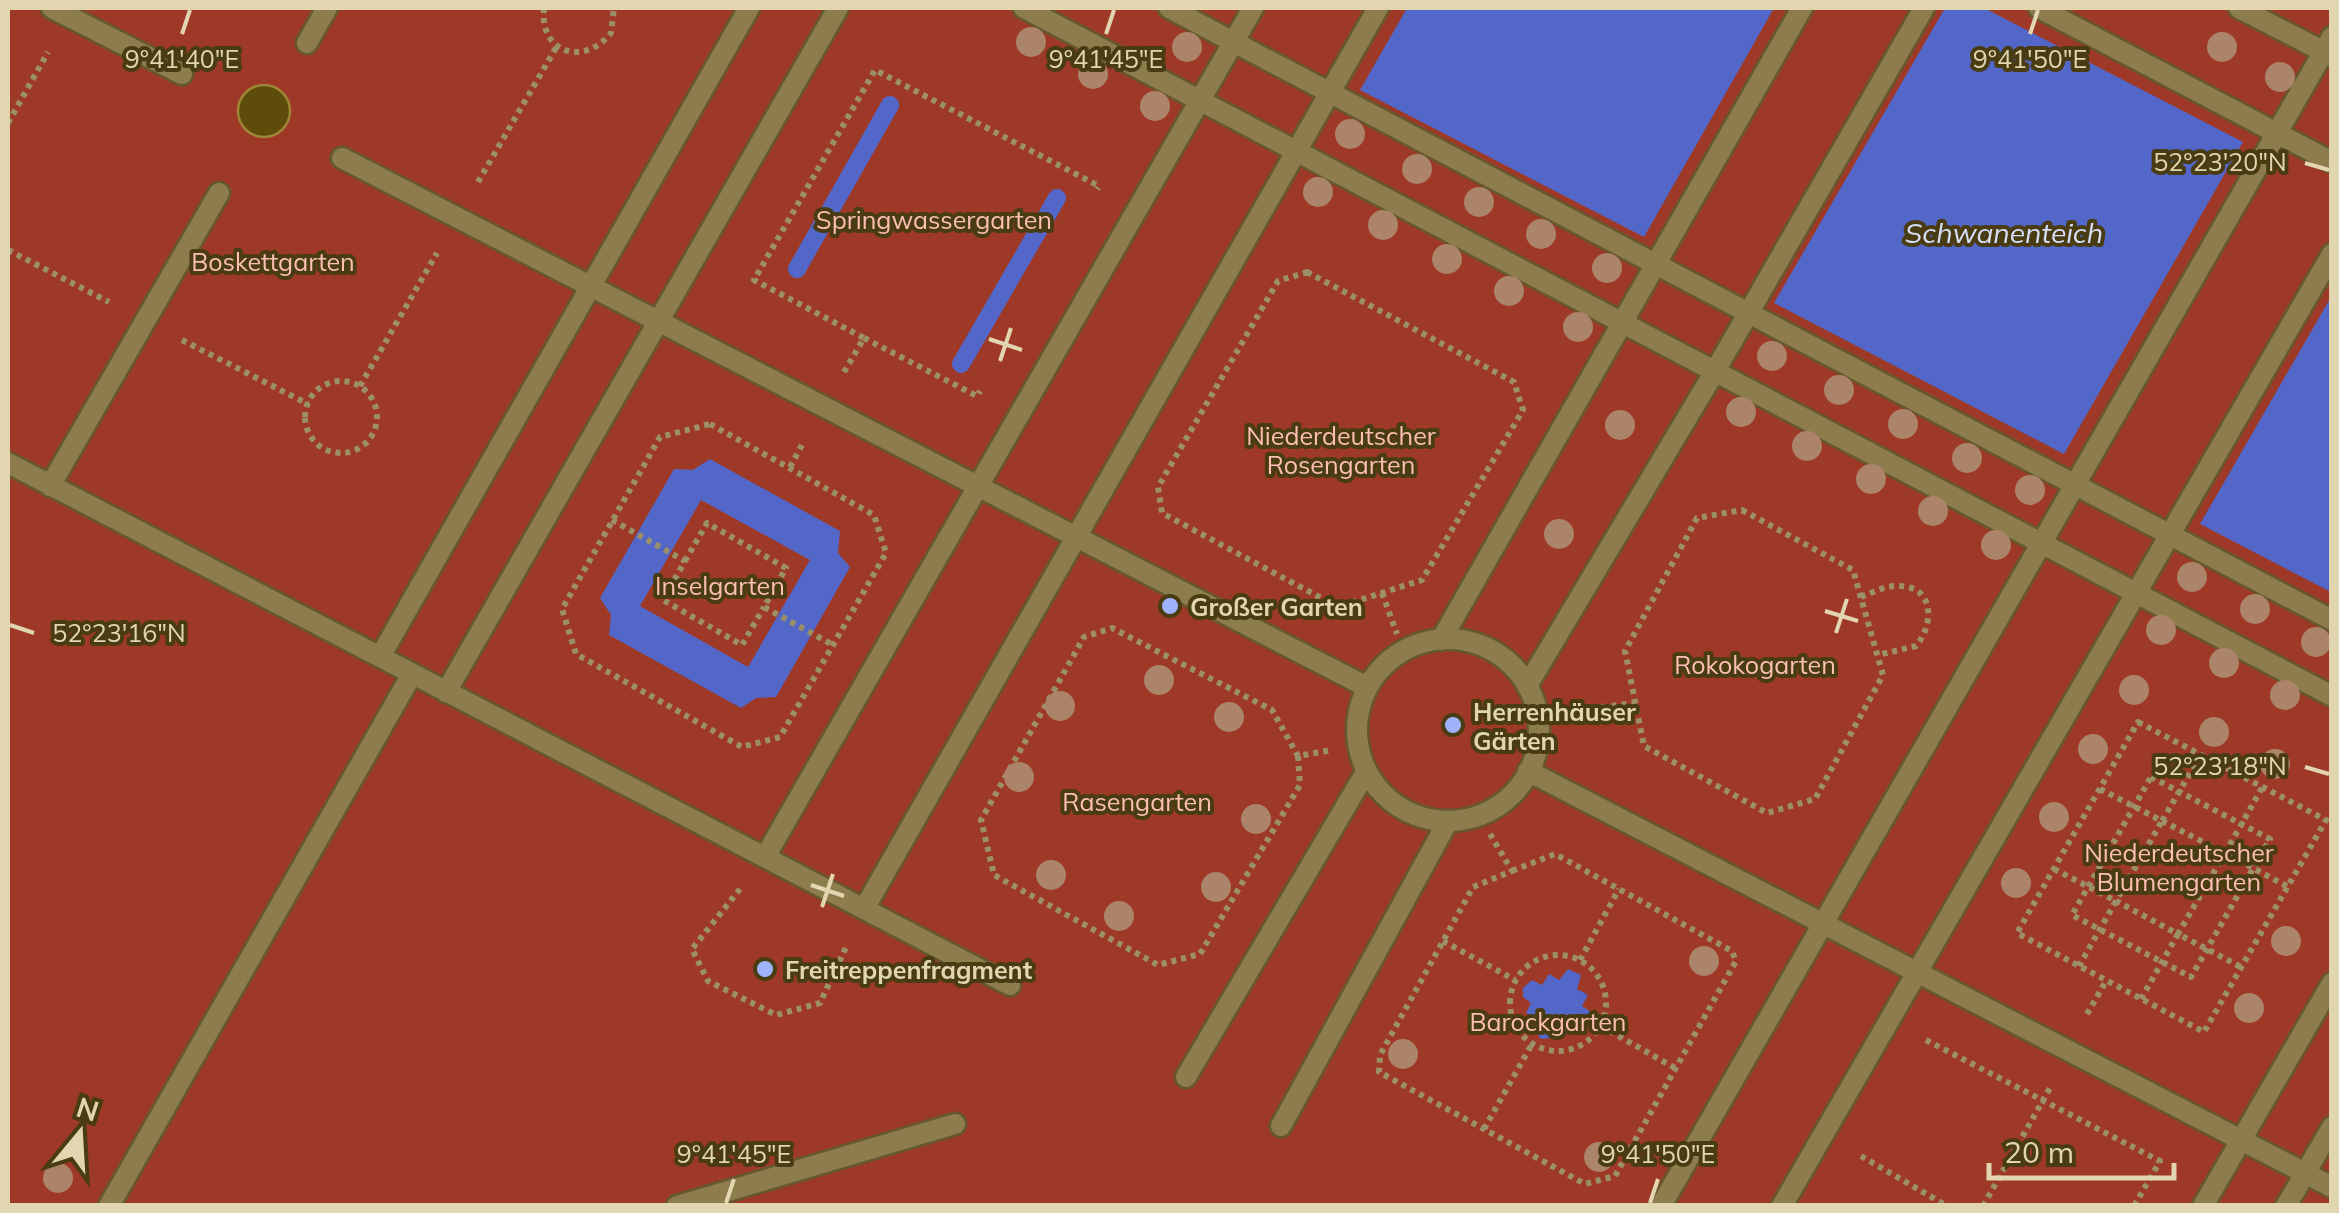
<svg xmlns="http://www.w3.org/2000/svg" width="2339" height="1213" viewBox="0 0 2339 1213" font-family="Mulish,sans-serif">
<style>
.green{fill:#9f3927}
.water{fill:#5367c9;fill-rule:evenodd}
.lines{fill:none;stroke-linecap:round;stroke-linejoin:round}
.stream{stroke:#5367c9;stroke-width:18}
.building{fill:#5e4c0a;stroke:#9f8637;stroke-width:2.5}
.street-casing{stroke:#65582f;stroke-width:25}
.path{stroke:#9c9069;stroke-width:6;stroke-dasharray:5 5;stroke-linecap:butt}
.street{stroke:#8d7d4d;stroke-width:20}
.tree{fill:#ab846a}
.ticks{fill:none;stroke:#e2d6b1;stroke-width:4}
.poi-dot{fill:#9fb3fd;stroke:#493c12;stroke-width:4}
.labels{text-anchor:middle;dominant-baseline:central;stroke-width:8;stroke-linejoin:round;paint-order:stroke}
.park-label{font-size:25px;fill:#fcbfb2;stroke:#493c12}
.poi-label{font-size:25px;font-weight:bold;fill:#e2d6b1;stroke:#493c12;text-anchor:start}
.water-label{font-size:28px;font-style:italic;fill:#d6def8;stroke:#493c12}
.ticks-label{font-size:25px;text-anchor:middle;fill:#e2d6b1;stroke:#493c12;stroke-width:8;stroke-linejoin:round;paint-order:stroke}
</style>
<rect width="100%" height="100%" fill="#493c12"/>
<!-- green -->
<path class="green" d="M8 8H2331V1205H8Z"/>
<!-- water -->
<path class="water" d="M1407 8H1774L1644 237 1360 90Z
M1945 8H1984L2243 142 2064 454 1774 303Z
M2331 297V592L2200 524Z
M710 459 840 531 838 553 850 567 776 697 756 698 741 708 609 635 611 615 600 598 674 469 693 470ZM701 500 810 560 748 667 640 606Z
M1568 969 1581 975 1577 989 1588 995 1582 1006 1591 1012 1590 1023 1580 1028 1572 1025 1566 1035 1557 1030 1550 1038 1541 1039 1535 1031 1538 1019 1526 1013 1531 1003 1523 997V988L1532 980 1542 985 1549 974 1559 980Z"/>
<g class="lines">
<!-- stream -->
<path class="stream" d="M797 269 890 105
M961 364 1057 198"/>
</g>
<!-- building -->
<path class="building" d="M238 111a26 26 0 1 1 52 0a26 26 0 1 1-52 0Z"/>
<g class="lines">
<!-- street casing -->
<g class="street-casing">
<path id="street" d="M52 8 182 74
M1024 8 2332 696
M1169 8 2332 620
M2039 8 2332 162
M2239 8 2332 56
M307 43 327 8
M342 158 1367 687
M8 463 1010 985
M50 486 219 193
M1357 730a91 91 0 1 1 182 0a91 91 0 1 1-182 0Z
M1441 640 1802 8
M380 657 749 8
M1527 686 1715 371 1924 8
M446 692 838 8
M1528 771 2332 1187
M765 857 1253 8
M864 909 1378 8
M1186 1077 1366 772
M1281 1126 1448 821
M109 1206 412 674
M677 1206 955 1124
M1661 1206 2332 37
M1782 1206 2332 254
M2203 1206 2332 983
M2286 1206 2332 1127"/>
</g>
<!-- path -->
<path class="path" d="M544 8C539 53 584 67 611 33L614 8
M8 123 48 52
M478 182 557 46
M8 250 109 302
M1307 272 1514 382 1523 410 1422 580 1338 607 1162 513 1158 487 1278 281Z
M864 338 977 396 980 391
M182 340 308 404
M844 372 864 338 754 280 875 70 1099 186 1097 189
M305 417a36 36 0 1 1 72 0a36 36 0 1 1-72 0Z
M360 386 437 253
M710 424 874 515 886 553 780 737 742 747 576 654 562 609 660 437Z
M790 467 803 443
M1742 510 1853 570 1883 675 1815 799 1767 813 1644 746 1625 651 1697 518Z
M612 520 685 561 663 600 742 645 764 607
M685 561 707 523 786 568 764 607 833 645
M1382 593 1397 634
M1861 597C1873 592 1887 585 1900 586 1935 587 1934 625 1916 646L1878 655
M1562 712 1635 703
M2138 722 2326 820 2204 1032 2017 933Z
M1298 756 1300 785 1200 954 1158 965 994 875 981 820 1084 637 1112 628 1272 710 1298 756 1332 750
M2151 777 2270 839 2191 977 2072 915Z
M2262 788 2225 853 2288 887
M2100 789 2162 821 2200 756
M2162 821 2225 853 2178 934 2116 901Z
M1490 834 1512 871 1473 887 1380 1055 1379 1072 1585 1184 1615 1176 1736 961 1732 951 1555 854 1512 871
M2054 869 2116 901 2079 966
M740 889 692 949 708 981 776 1015 820 1003 847 945
M1443 941 1515 980
M1510 1003a48 48 0 1 1 96 0a48 48 0 1 1-96 0Z
M1580 960 1619 889
M2141 999 2178 934 2241 967
M2087 1014 2106 981
M1601 1026 1675 1068
M1926 1040 2160 1161 2134 1206
M1484 1129 1532 1044
M1861 1156 1947 1206
M1983 1206 2050 1088"/>
<!-- street -->
<use href="#street" class="street"/>
</g>
<!-- trees -->
<g class="tree">
<circle cx="1031" cy="42" r="15"/>
<circle cx="1187" cy="47" r="15"/>
<circle cx="2222" cy="47" r="15"/>
<circle cx="1093" cy="74" r="15"/>
<circle cx="2280" cy="77" r="15"/>
<circle cx="1155" cy="106" r="15"/>
<circle cx="1350" cy="134" r="15"/>
<circle cx="1417" cy="169" r="15"/>
<circle cx="1318" cy="192" r="15"/>
<circle cx="1479" cy="202" r="15"/>
<circle cx="1383" cy="225" r="15"/>
<circle cx="1541" cy="234" r="15"/>
<circle cx="1447" cy="259" r="15"/>
<circle cx="1607" cy="268" r="15"/>
<circle cx="1509" cy="291" r="15"/>
<circle cx="1578" cy="327" r="15"/>
<circle cx="1772" cy="356" r="15"/>
<circle cx="1839" cy="390" r="15"/>
<circle cx="1741" cy="412" r="15"/>
<circle cx="1903" cy="424" r="15"/>
<circle cx="1620" cy="425" r="15"/>
<circle cx="1807" cy="446" r="15"/>
<circle cx="1967" cy="458" r="15"/>
<circle cx="1871" cy="479" r="15"/>
<circle cx="2030" cy="490" r="15"/>
<circle cx="1933" cy="511" r="15"/>
<circle cx="1559" cy="534" r="15"/>
<circle cx="1996" cy="545" r="15"/>
<circle cx="2192" cy="577" r="15"/>
<circle cx="2255" cy="609" r="15"/>
<circle cx="2161" cy="630" r="15"/>
<circle cx="2316" cy="642" r="15"/>
<circle cx="2224" cy="663" r="15"/>
<circle cx="1159" cy="680" r="15"/>
<circle cx="2134" cy="690" r="15"/>
<circle cx="2285" cy="695" r="15"/>
<circle cx="1060" cy="706" r="15"/>
<circle cx="1229" cy="717" r="15"/>
<circle cx="2214" cy="732" r="15"/>
<circle cx="2093" cy="749" r="15"/>
<circle cx="2275" cy="764" r="15"/>
<circle cx="1019" cy="777" r="15"/>
<circle cx="2054" cy="817" r="15"/>
<circle cx="1256" cy="819" r="15"/>
<circle cx="1051" cy="875" r="15"/>
<circle cx="2016" cy="883" r="15"/>
<circle cx="1216" cy="887" r="15"/>
<circle cx="1119" cy="916" r="15"/>
<circle cx="2286" cy="941" r="15"/>
<circle cx="1704" cy="961" r="15"/>
<circle cx="2249" cy="1008" r="15"/>
<circle cx="1403" cy="1054" r="15"/>
<circle cx="1599" cy="1157" r="15"/>
<circle cx="58" cy="1178" r="15"/>
</g>
<!-- ticks -->
<path class="ticks" d="M182 34 190 10M1106 34 1114 10M2030 34 2038 10M2305 163 2329 170M989 339 1022 350M1000 361 1011 328M1825 611 1858 621M10 625 34 633M1836 633 1847 599M2305 767 2329 774M811 885 844 896M822 907 833 874M726 1203 734 1179M1650 1203 1658 1179"/>
<!-- markers -->
<g class="poi-dot">
<circle cx="1170" cy="606" r="10"/>
<circle cx="1453" cy="725" r="10"/>
<circle cx="765" cy="969" r="10"/>
</g>
<g class="labels">
<!-- park labels -->
<g class="park-label">
<text x="934" y="219">Springwassergarten</text>
<text x="273" y="261">Boskettgarten</text>
<text x="1341" y="435">Niederdeutscher<tspan x="1341" dy="29">Rosengarten</tspan></text>
<text x="720" y="585">Inselgarten</text>
<text x="1755" y="664">Rokokogarten</text>
<text x="1137" y="801">Rasengarten</text>
<text x="2179" y="852">Niederdeutscher<tspan x="2179" dy="29">Blumengarten</tspan></text>
<text x="1548" y="1021">Barockgarten</text>
</g>
<!-- poi labels -->
<g class="poi-label">
<text x="1190" y="606">Großer Garten</text>
<text x="1473" y="711">Herrenhäuser<tspan x="1473" dy="29">Gärten</tspan></text>
<text x="785" y="969">Freitreppenfragment</text>
</g>
<!-- water labels -->
<g class="water-label">
<text x="2004" y="232">Schwanenteich</text>
</g>
</g>
<g class="ticks-label">
<text x="182" y="68">9°41'40"E</text>
<text x="1106" y="68">9°41'45"E</text>
<text x="2030" y="68">9°41'50"E</text>
<text x="2220" y="171">52°23'20"N</text>
<text x="119" y="642">52°23'16"N</text>
<text x="2220" y="775">52°23'18"N</text>
<text x="734" y="1163">9°41'45"E</text>
<text x="1658" y="1163">9°41'50"E</text>
</g>
<!-- border -->
<rect width="2339" height="1213" fill="none" stroke="#e2d6b1" stroke-width="20"/>
<!-- north arrow -->
<g transform="translate(80 1133) rotate(18)" stroke="#493c12" stroke-width="8" paint-order="stroke">
<path d="M0-8L18 38L0 25L-18 38Z" fill="#e2d6b1"/>
<text y="-15" font-size="28" font-weight="bold" text-anchor="middle" fill="#e2d6b1">N</text>
</g>
<!-- scale -->
<path d="M1989 1163v15h185v-15" fill="none" stroke="#e2d6b1" stroke-width="5"/>
<text x="2004" y="1163" font-size="30" fill="#e2d6b1" stroke="#493c12" stroke-width="8" paint-order="stroke">20 m</text>
</svg>
